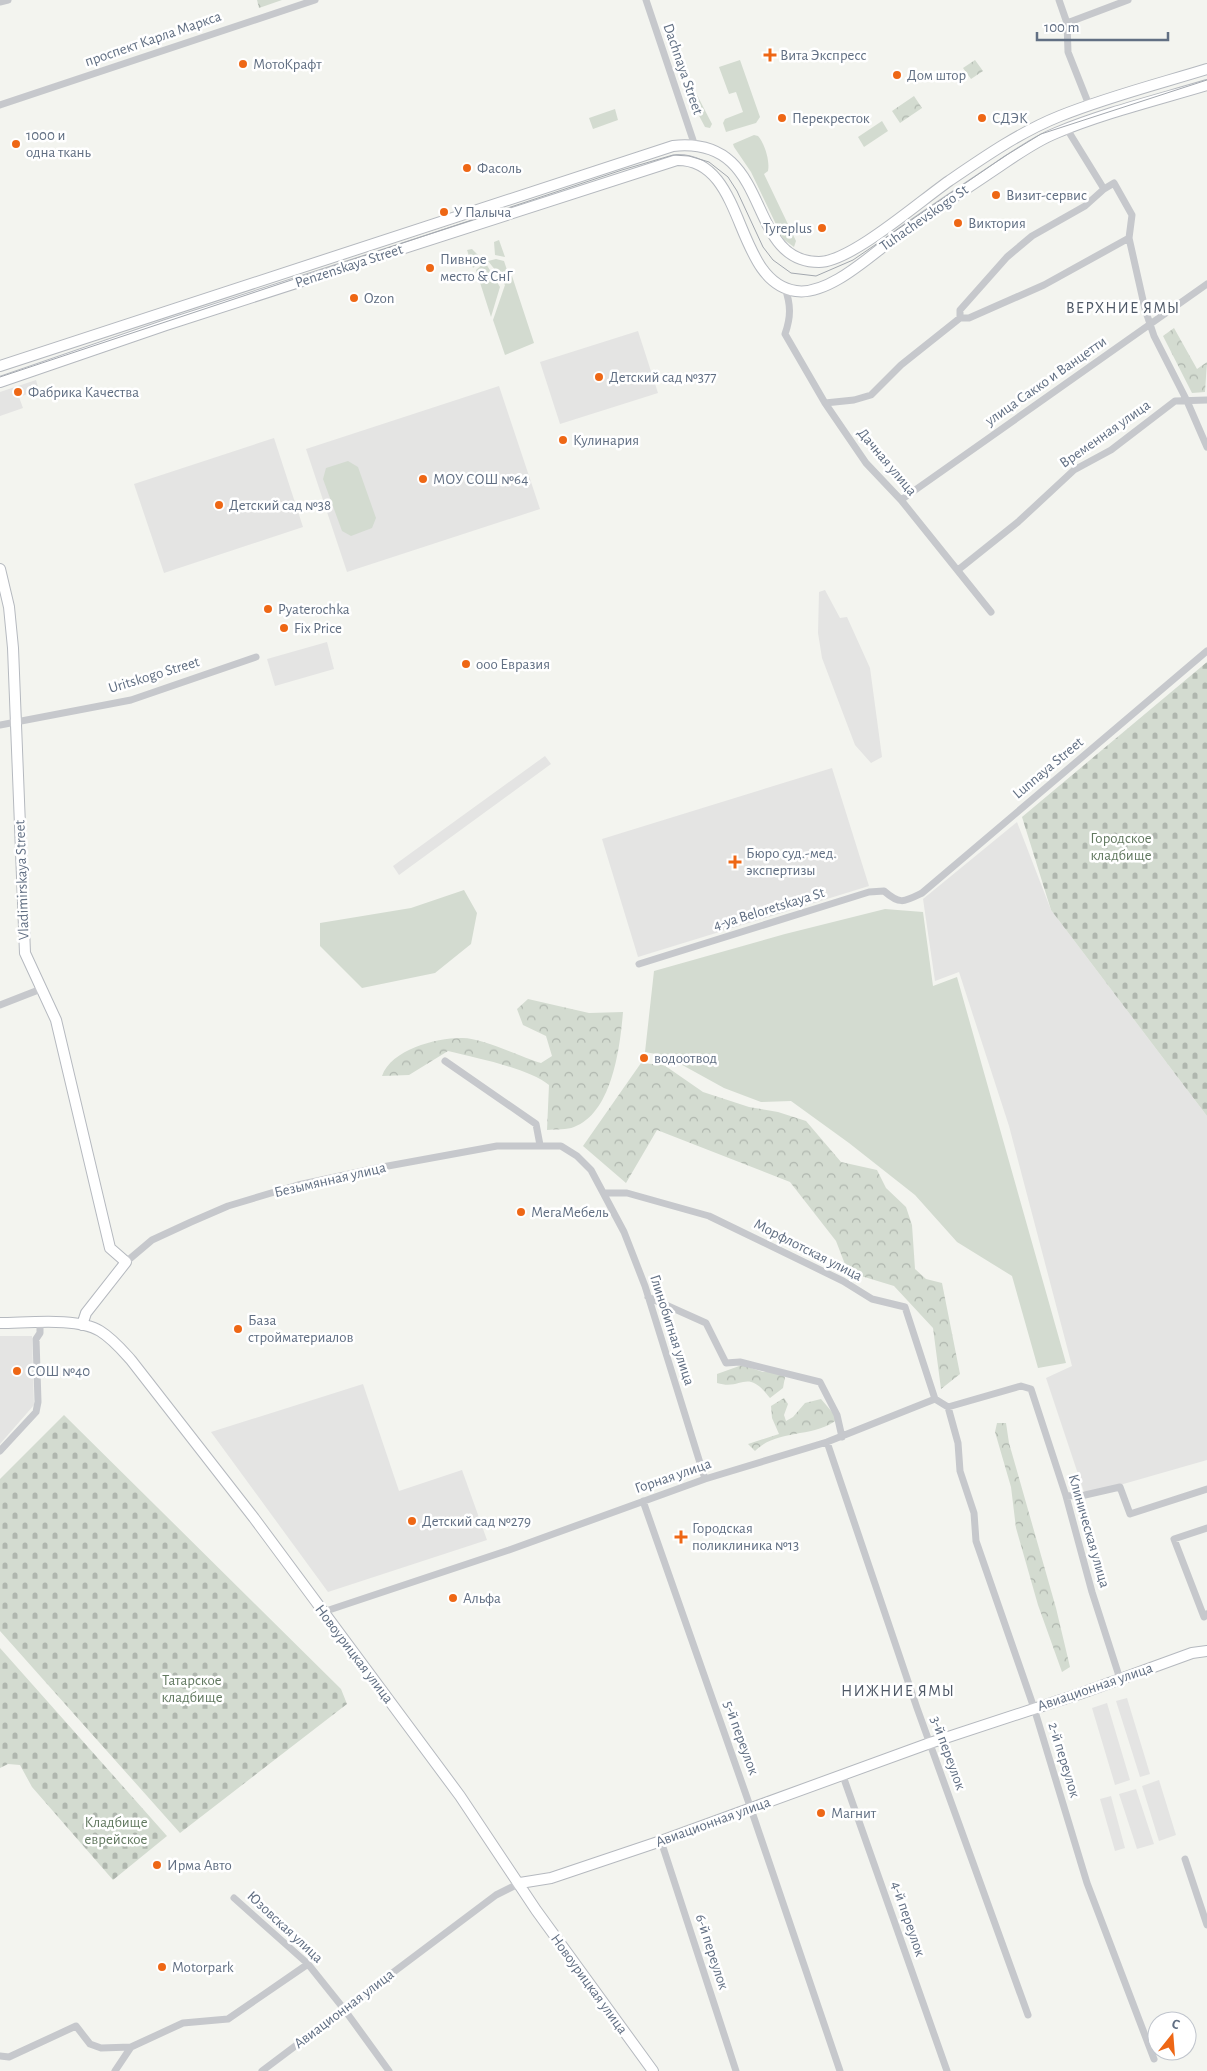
<svg xmlns="http://www.w3.org/2000/svg" width="1207" height="2071" viewBox="0 0 1207 2071" font-family="'Alegreya Sans',sans-serif">
<style>
.built{fill:#e4e4e3}
.grass{fill:#d3dbd0}
.forest{fill:url(#forest-crowns)}
.cemetery{fill:url(#cemetery-stones)}
.lines{fill:none;stroke-linecap:round;stroke-linejoin:round}
.secondary-casing{stroke:#b5b9bf;stroke-width:12}
.street{stroke:#c6c8cc;stroke-width:7}
.secondary{stroke:#fff;stroke-width:10}
.tram{stroke:#a3a8af;stroke-width:1}
.poi-dot{fill:#ee6715;stroke:#fff;stroke-width:2}
.labels{text-anchor:middle;dominant-baseline:central;stroke-width:5;stroke-linejoin:round;paint-order:stroke}
.street-label{font-size:15px;fill:#616f83;stroke:#fff}
.poi-label{font-size:15px;fill:#616f83;stroke:#fff;text-anchor:start}
.park-label{font-size:15px;fill:#627960;stroke:#fff}
.neighbourhood-label{font-size:16px;letter-spacing:1px;fill:#4f5967;stroke:#fff}
</style>
<defs>
<pattern id="forest-crowns" width="20" height="18" patternUnits="userSpaceOnUse" patternTransform="scale(1.25)"><rect width="20" height="18" fill="#d3dbd0"/><path d="M2 6a3 3 0 1 1 6 0M12 15a3 3 0 1 1 6 0" fill="none" stroke="#afb6ae"/></pattern>
<pattern id="cemetery-stones" width="16" height="16" patternUnits="userSpaceOnUse" patternTransform="scale(1.25)"><rect width="16" height="16" fill="#d3dbd0"/><path d="M2 7V4a2 2 0 0 1 4 0v3zM10 15v-3a2 2 0 0 1 4 0v3z" fill="#afb6ae"/></pattern>
</defs>
<rect width="100%" height="100%" fill="#f3f4ef"/>
<!-- built -->
<path class="built" d="M638 331 658 393 560 424 540 362Z
M36 380 39 390 19 397 23 408 0 416V392Z
M499 386 540 509 347 572 306 449Z
M274 438 303 527 164 573 134 484Z
M825 590 840 618 847 617 870 668 882 757 871 763 855 745 822 658 818 633 819 592Z
M327 642 334 669 275 686 267 659Z
M545 756 551 764 399 875 393 866Z
M832 768 869 886 638 957 602 839Z
M1017 822 1051 910 1207 1116V1460L1085 1495 1046 1378 1072 1366 1009 1126 959 972 935 981 923 899Z
M0 1336H32L34 1405 0 1444Z
M363 1384 399 1491 462 1470 487 1540 328 1592 211 1432Z
M1127 1698 1150 1774 1140 1777 1116 1701Z
M1107 1703 1130 1780 1115 1785 1092 1708Z
M1159 1780 1176 1835 1159 1841 1142 1786Z
M1136 1789 1154 1844 1137 1849 1119 1794Z
M1111 1796 1125 1848 1115 1851 1100 1799Z"/>
<!-- grass -->
<path class="grass" d="M740 60 760 117 756 123 726 132 723 123 725 119 743 112 736 92 729 94 719 67Z
M690 91H695L712 124 710 128 705 127 688 95Z
M615 109 618 120 593 129 589 118Z
M882 121 888 131 864 147 858 137Z
M754 135 758 136C765 144 770 161 768 171L764 174 796 241 794 247 783 239 751 172 734 147 733 144Z
M499 240 505 257 495 255 494 242Z
M472 249 482 259 473 268 467 250Z
M496 259 504 261 508 273 500 276 488 261Z
M485 262 500 287 491 317 476 270Z
M512 276 534 343 505 355 493 320 505 285 501 279Z
M348 461 358 467 376 518 372 528 351 536 342 531 323 479 326 468Z
M464 890 477 913 471 944 435 973 362 988 320 946V923L411 908Z
M885 909 923 912 933 986 957 977 1066 1363 1038 1368 1012 1276 957 1242 915 1195 849 1143 791 1101 761 1102 724 1088 666 1056 645 1052 654 971 785 934Z"/>
<!-- forest -->
<path class="forest" d="M257 0H282L259 8Z
M975 60 983 71 971 79 963 68Z
M914 96 922 108 900 123 892 111Z
M1174 328 1197 369 1207 362 1205 392 1192 393 1163 336Z
M528 999 589 1013 623 1012C620 1048 612 1113 574 1127 567 1130 556 1129 547 1130L549 1085C528 1068 476 1058 448 1051L409 1075 382 1076C391 1050 435 1038 461 1038 481 1037 520 1057 541 1063L552 1056 546 1036 523 1025 517 1009Z
M641 1063 664 1065 703 1092 749 1107 778 1112 806 1121 841 1162 877 1170 886 1188 906 1207 912 1225 915 1269 926 1279 942 1283 960 1374 941 1389 933 1328 894 1286 848 1272 836 1241 790 1182 657 1130 626 1183 583 1146Z
M742 1365 763 1372 779 1370 785 1377 783 1388 770 1398C746 1367 743 1391 717 1383V1374Z
M784 1398 788 1404 784 1415 786 1421 793 1417 805 1403 821 1399 838 1419C813 1439 778 1428 755 1451L748 1444 779 1434 772 1418 771 1406Z
M997 1423H1006L1009 1443 1056 1608 1070 1667 1062 1672 1038 1605 1016 1528 1011 1487 995 1432Z"/>
<!-- cemetery -->
<path class="cemetery" d="M1207 662V1116L1051 910 1022 817Z
M64 1415 341 1689 347 1704 180 1833 0 1631V1479Z
M0 1648 167 1836 113 1880 32 1787 20 1765 8 1764 0 1768Z"/>
<g class="lines">
<!-- secondary casing -->
<g class="secondary-casing">
<path id="secondary" d="M0 366 673 146C775 135 743 262 819 262 851 262 920 201 949 181 984 157 1020 132 1060 116 1107 97 1158 84 1207 69
M0 382 166 325 677 160C747 159 733 282 796 291 829 296 872 254 897 236 931 212 966 189 1000 166 1018 154 1036 141 1056 133 1104 113 1157 100 1207 85
M0 569 9 607 13 648 25 953 56 1020 110 1248 126 1262 86 1313 82 1325
M0 1323C27 1323 78 1317 100 1331 113 1339 122 1350 131 1360L254 1518 460 1796 536 1910 653 2071
M520 1883 551 1878 661 1841 930 1743 1082 1693 1192 1653 1207 1651"/>
</g>
<!-- street -->
<path class="street" d="M646 0 695 146
M1059 0 1067 23 1068 52 1089 105
M0 2 8 0
M1067 23 1128 0
M0 105 315 0
M1067 129 1104 189
M785 288C791 305 791 317 785 334L825 403 866 463 901 500 991 612
M960 318V310L1007 257 1032 236 1085 206 1104 189 1114 183 1132 215 1129 238 1145 309 1154 336 1187 401 1207 447
M825 403 854 400 871 395 901 365 960 318H969L1044 285 1129 238
M901 500 1207 284
M958 570 1018 522 1074 470 1111 450 1175 401 1207 400
M0 725 131 700 256 657
M639 964 869 892 884 891C900 905 904 902 922 893L1207 651
M0 1005 41 989
M445 1061 536 1124 540 1145
M604 1193H627L709 1216 843 1281 872 1299 905 1307 935 1399
M126 1262 152 1240 191 1222 228 1206 298 1185 377 1168 497 1146H561L577 1156 591 1170 624 1232 645 1286 705 1479
M648 1297 706 1323 726 1363 740 1362 820 1382 837 1415 842 1437
M935 1399 948 1407 1021 1386 1031 1389 1066 1496 1092 1592 1120 1679
M948 1407 958 1443 960 1471 974 1513 976 1541 1034 1708 1087 1883 1154 2059
M827 1442 917 1708 1028 2015
M0 1451 36 1412 38 1402 36 1339 40 1333V1323
M1066 1496 1085 1495 1120 1487 1130 1514 1207 1489
M643 1501 751 1809 840 2071
M1207 1528 1174 1539 1204 1617 1207 1614
M323 1612 509 1550 705 1479 827 1442 935 1399
M843 1776 947 2071
M661 1841 736 2071
M1185 1859 1207 1925
M234 1898 308 1964 344 2009 389 2071
M0 2056 9 2057 76 2026 90 2044 101 2048 131 2047
M115 2071 131 2047 183 2023 228 2019 308 1964
M262 2071 496 1895 520 1883"/>
<!-- secondary -->
<use href="#secondary" class="secondary"/>
<!-- tram -->
<path class="tram" d="M0 377 622 170 673 155 689 156 709 162 728 177 737 191 763 247 773 260 791 273 816 276 853 260 1005 156 1041 134 1207 80"/>
</g>
<!-- markers -->
<g class="poi-dot">
<path d="M767.5 47.5h5v5h5v5h-5v5h-5v-5h-5v-5h5z"/>
<circle cx="243" cy="64" r="5"/>
<circle cx="897" cy="75" r="5"/>
<circle cx="782" cy="118" r="5"/>
<circle cx="982" cy="118" r="5"/>
<circle cx="16" cy="144" r="5"/>
<circle cx="467" cy="168" r="5"/>
<circle cx="996" cy="195" r="5"/>
<circle cx="444" cy="212" r="5"/>
<circle cx="958" cy="223" r="5"/>
<circle cx="822" cy="228" r="5"/>
<circle cx="430" cy="268" r="5"/>
<circle cx="354" cy="298" r="5"/>
<circle cx="599" cy="377" r="5"/>
<circle cx="18" cy="392" r="5"/>
<circle cx="563" cy="440" r="5"/>
<circle cx="423" cy="479" r="5"/>
<circle cx="219" cy="505" r="5"/>
<circle cx="268" cy="609" r="5"/>
<circle cx="284" cy="628" r="5"/>
<circle cx="466" cy="664" r="5"/>
<path d="M732.5 854.5h5v5h5v5h-5v5h-5v-5h-5v-5h5z"/>
<circle cx="644" cy="1058" r="5"/>
<circle cx="521" cy="1212" r="5"/>
<circle cx="238" cy="1329" r="5"/>
<circle cx="17" cy="1371" r="5"/>
<circle cx="412" cy="1521" r="5"/>
<path d="M678.5 1529.5h5v5h5v5h-5v5h-5v-5h-5v-5h5z"/>
<circle cx="453" cy="1598" r="5"/>
<circle cx="821" cy="1813" r="5"/>
<circle cx="157" cy="1865" r="5"/>
<circle cx="162" cy="1967" r="5"/>
</g>
<g class="labels">
<!-- street labels -->
<g class="street-label">
<text transform="translate(153 39) rotate(-19)">проспект Карла Маркса</text>
<text transform="translate(683 69) rotate(71)">Dachnaya Street</text>
<text transform="translate(924 218) rotate(-35)">Tuhachevskogo St</text>
<text transform="translate(349 266) rotate(-18)">Penzenskaya Street</text>
<text transform="translate(1046 381) rotate(-35)">улица Сакко и Ванцетти</text>
<text transform="translate(1105 434) rotate(-35)">Временная улица</text>
<text transform="translate(887 462) rotate(50)">Дачная улица</text>
<text transform="translate(154 675) rotate(-17)">Uritskogo Street</text>
<text transform="translate(1048 768) rotate(-40)">Lunnaya Street</text>
<text transform="translate(22 880) rotate(-92)">Vladimirskaya Street</text>
<text transform="translate(769 909) rotate(-17)">4-ya Beloretskaya St</text>
<text transform="translate(330 1180) rotate(-13)">Безымянная улица</text>
<text transform="translate(808 1250) rotate(27)">Морфлотская улица</text>
<text transform="translate(672 1330) rotate(72)">Глинобитная улица</text>
<text transform="translate(673 1476) rotate(-19)">Горная улица</text>
<text transform="translate(1089 1531) rotate(74)">Клиническая улица</text>
<text transform="translate(354 1654) rotate(53)">Новоурицкая улица</text>
<text transform="translate(1095 1687) rotate(-19)">Авиационная улица</text>
<text transform="translate(741 1738) rotate(70)">5-й переулок</text>
<text transform="translate(948 1753) rotate(70)">3-й переулок</text>
<text transform="translate(1064 1760) rotate(73)">2-й переулок</text>
<text transform="translate(713 1822) rotate(-20)">Авиационная улица</text>
<text transform="translate(908 1919) rotate(71)">4-й переулок</text>
<text transform="translate(285 1927) rotate(43)">Юзовская улица</text>
<text transform="translate(712 1952) rotate(72)">6-й переулок</text>
<text transform="translate(589 1984) rotate(54)">Новоурицкая улица</text>
<text transform="translate(344 2009) rotate(-37)">Авиационная улица</text>
</g>
<!-- poi labels -->
<g class="poi-label">
<text x="780" y="55">Вита Экспресс</text>
<text x="253" y="64">МотоКрафт</text>
<text x="907" y="75">Дом штор</text>
<text x="792" y="118">Перекресток</text>
<text x="992" y="118">СДЭК</text>
<text x="26" y="135">1000 и<tspan x="26" dy="17">одна ткань</tspan></text>
<text x="477" y="168">Фасоль</text>
<text x="1006" y="195">Визит-сервис</text>
<text x="454" y="212">У Палыча</text>
<text x="968" y="223">Виктория</text>
<text x="812" y="228" text-anchor="end">Tyreplus</text>
<text x="440" y="259">Пивное<tspan x="440" dy="17">место &amp; СнГ</tspan></text>
<text x="364" y="298">Ozon</text>
<text x="609" y="377">Детский сад №377</text>
<text x="28" y="392">Фабрика Качества</text>
<text x="573" y="440">Кулинария</text>
<text x="433" y="479">МОУ СОШ №64</text>
<text x="229" y="505">Детский сад №38</text>
<text x="278" y="609">Pyaterochka</text>
<text x="294" y="628">Fix Price</text>
<text x="476" y="664">ооо Евразия</text>
<text x="746" y="853">Бюро суд.-мед.<tspan x="746" dy="17">экспертизы</tspan></text>
<text x="654" y="1058">водоотвод</text>
<text x="531" y="1212">МегаМебель</text>
<text x="248" y="1320">База<tspan x="248" dy="17">стройматериалов</tspan></text>
<text x="27" y="1371">СОШ №40</text>
<text x="422" y="1521">Детский сад №279</text>
<text x="692" y="1528">Городская<tspan x="692" dy="17">поликлиника №13</tspan></text>
<text x="463" y="1598">Альфа</text>
<text x="831" y="1813">Магнит</text>
<text x="167" y="1865">Ирма Авто</text>
<text x="172" y="1967">Motorpark</text>
</g>
<!-- park labels -->
<g class="park-label">
<text x="1121" y="838">Городское<tspan x="1121" dy="17">кладбище</tspan></text>
<text x="192" y="1680">Татарское<tspan x="192" dy="17">кладбище</tspan></text>
<text x="116" y="1822">Кладбище<tspan x="116" dy="17">еврейское</tspan></text>
</g>
<!-- neighbourhood labels -->
<g class="neighbourhood-label">
<text x="1123" y="308">ВЕРХНИЕ ЯМЫ</text>
<text x="898" y="1691">НИЖНИЕ ЯМЫ</text>
</g>
</g>
<!-- north arrow -->
<g transform="translate(1172 2036) rotate(17)"><circle r="24" fill="#ffffff" stroke="#c0c5cd"/>
<path d="M0-4L9 19L0 12L-9 19Z" fill="#ee6715"/>
<text y="-8" font-size="14" font-weight="bold" text-anchor="middle" fill="#616f83">С</text>
</g>
<!-- scale -->
<path d="M1037 32v8h131v-8" fill="none" stroke="#616f83" stroke-width="2.5"/>
<text x="1044" y="32" font-size="15" fill="#616f83" stroke="#ffffff" stroke-width="4" paint-order="stroke">100 m</text>
</svg>
